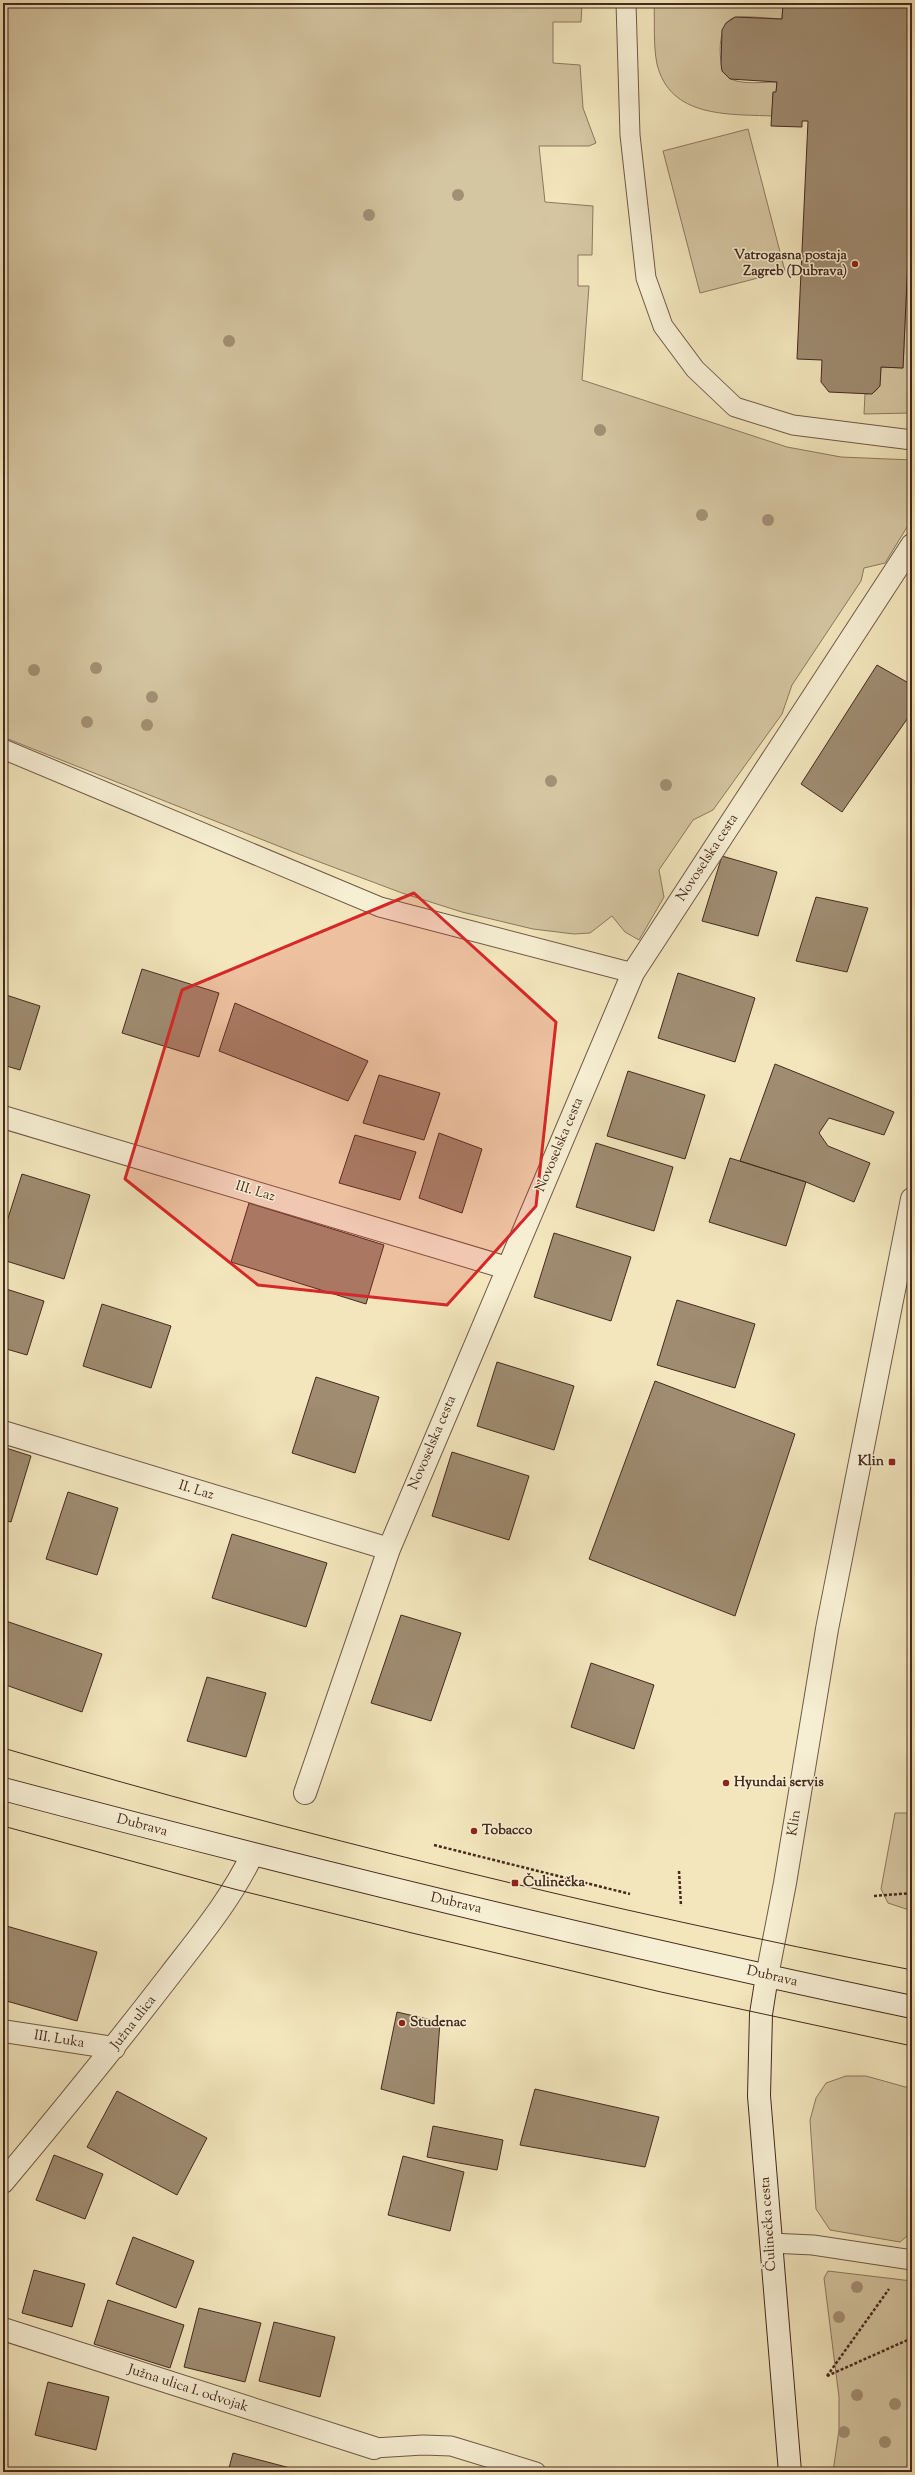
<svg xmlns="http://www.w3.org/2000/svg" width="915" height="2475" viewBox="0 0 915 2475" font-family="'Sorts Mill Goudy',serif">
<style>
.green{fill:#d5c6a2;stroke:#8d7860}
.building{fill:#9f8c71;stroke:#452a1e}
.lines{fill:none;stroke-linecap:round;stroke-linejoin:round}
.service-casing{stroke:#705946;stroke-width:21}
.minor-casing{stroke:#705946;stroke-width:24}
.tertiary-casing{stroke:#705946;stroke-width:24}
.secondary-casing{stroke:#452a1e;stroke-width:24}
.path{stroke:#452a1e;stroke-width:2.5;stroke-dasharray:3 2;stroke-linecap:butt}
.service{stroke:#f7efd4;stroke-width:19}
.minor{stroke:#f7efd4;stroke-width:22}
.tertiary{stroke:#f7efd4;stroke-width:22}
.secondary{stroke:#f7efd4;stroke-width:22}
.tram{stroke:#452a1e;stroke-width:1}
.tree{fill:#a39074}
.marked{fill:#d62828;fill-opacity:0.2;stroke:#d62828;stroke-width:3;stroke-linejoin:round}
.poi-dot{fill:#8f2418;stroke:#f7efd4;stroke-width:1.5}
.labels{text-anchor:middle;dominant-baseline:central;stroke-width:3;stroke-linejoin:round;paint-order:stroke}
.poi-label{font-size:14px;font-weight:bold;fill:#452a1e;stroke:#f7efd4;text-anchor:start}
.street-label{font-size:14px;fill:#452a1e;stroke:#f7efd4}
</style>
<rect width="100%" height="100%" fill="#f3e6bd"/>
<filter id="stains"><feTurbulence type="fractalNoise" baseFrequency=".005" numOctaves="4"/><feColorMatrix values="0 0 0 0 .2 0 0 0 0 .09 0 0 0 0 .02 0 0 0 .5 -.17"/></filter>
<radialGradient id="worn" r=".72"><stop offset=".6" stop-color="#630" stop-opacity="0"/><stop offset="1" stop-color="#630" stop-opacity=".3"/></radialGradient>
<!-- green -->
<path class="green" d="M3 3H582L581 22H553V63L580 65 583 108 596 143 589 146H539L545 202 593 206 592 255H578V286H589L582 380 787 447 841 457 912 460V519L885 563 864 568 861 581 792 685 782 714 713 810 693 820 659 870 664 897 639 940 625 932 612 916 590 933 574 934 533 929 462 912 402 893 301 855 3 737Z
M654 3H783L782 19C771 19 739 14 731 19 717 27 716 72 731 79 743 85 764 82 777 82L776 92 773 93 772 116C728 114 670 118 657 64 653 45 655 22 654 3Z
M748 129 785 271 700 293 663 151Z
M912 169V413L864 414 865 394C882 394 880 381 881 367L903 368Z
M895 1813H912V1911L888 1903 881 1889Z
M846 2076H866L909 2088 912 2094V2232L900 2242 830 2230 816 2209 810 2120 816 2098 826 2083Z
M828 2271 912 2281V2472H833L839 2430V2397L824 2278Z"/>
<!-- building -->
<path class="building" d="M783 3 912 6V169L903 368 881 367 880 386 872 394 829 392 821 382 822 360 797 359 808 121H802V127L771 126 773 92H776L777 82 730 79 722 71 721 64 722 30 726 23 735 17 782 19Z
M877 665 912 685V712L842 812 801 784Z
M722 856 777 872 758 936 702 921Z
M816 897 868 908 847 972 796 961Z
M142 969 219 993 199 1057 122 1033Z
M678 973 755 998 735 1062 658 1038Z
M3 994 40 1006 20 1070 3 1065Z
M235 1003 368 1061 348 1101 219 1051Z
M775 1064 894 1112 884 1135 829 1118 819 1133 828 1146 870 1163 854 1202 806 1182 740 1161Z
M628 1071 705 1095 685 1159 607 1136Z
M379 1075 440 1093 424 1140 363 1123Z
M439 1133 482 1149 462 1213 419 1198Z
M355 1135 416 1152 400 1200 339 1183Z
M596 1143 673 1167 654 1231 576 1207Z
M730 1158 806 1182 786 1246 709 1222Z
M22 1174 90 1195 64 1279 3 1260V1234Z
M249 1203 384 1245 366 1304 231 1262Z
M554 1233 631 1257 611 1321 534 1297Z
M3 1288 44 1301 27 1355 3 1348Z
M677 1300 755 1324 735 1388 657 1365Z
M102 1304 171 1326 151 1388 83 1366Z
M497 1362 574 1386 554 1450 477 1426Z
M316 1377 379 1397 355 1473 292 1453Z
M655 1381 795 1434 735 1616 589 1559Z
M3 1447 31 1456 11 1522 3 1520Z
M452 1452 529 1476 509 1540 432 1516Z
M68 1492 118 1508 97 1575 46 1559Z
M232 1534 327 1563 306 1627 212 1598Z
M401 1615 461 1633 431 1721 371 1703Z
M3 1620 102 1654 82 1712 3 1684Z
M591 1663 654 1685 634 1749 571 1727Z
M207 1677 266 1693 246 1757 187 1741Z
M3 1925 97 1952 77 2021 3 2000Z
M397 2012 440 2022 434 2104 381 2089Z
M535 2089 659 2117 645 2167 520 2145Z
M117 2091 207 2138 177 2195 87 2147Z
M433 2126 503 2140 497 2170 427 2157Z
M54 2155 103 2174 85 2219 36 2200Z
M403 2156 464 2172 450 2231 388 2215Z
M133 2237 194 2261 176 2308 116 2284Z
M34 2270 85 2284 72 2327 22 2313Z
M108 2300 184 2325 170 2368 94 2344Z
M199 2308 261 2323 245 2382 184 2367Z
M274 2322 335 2337 320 2397 259 2381Z
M3 2339 8 2341 3 2359Z
M48 2382 109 2397 96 2450 35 2435Z
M233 2453 294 2469V2472H228Z"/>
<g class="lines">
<!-- service casing -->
<g class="service-casing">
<path id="service" d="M626 3 630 135 646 278 663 326 695 369 735 407 793 425 912 440
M3 749 380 907 633 973
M770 2243 813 2245 912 2260
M374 2448 423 2445 451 2446 536 2472"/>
</g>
<!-- minor casing -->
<g class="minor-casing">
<path id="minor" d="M3 1117 507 1268
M3 1432 389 1549
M305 1793 389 1549 633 973 912 545
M3 2031 114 2048
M3 2182C60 2114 116 2045 170 1975 200 1936 231 1899 252 1855
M3 2329 374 2448"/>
</g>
<!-- tertiary casing -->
<g class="tertiary-casing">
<path id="tertiary" d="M767 1976 785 1883 827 1629 912 1199"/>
</g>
<!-- secondary casing -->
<g class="secondary-casing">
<path id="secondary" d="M3 1789C304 1869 607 1943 912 2007
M767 1976 761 2014 759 2096 790 2472"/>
</g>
<!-- path -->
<path class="path" d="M434 1845 630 1894
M679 1871 681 1906
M874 1896 912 1893
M827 2376 889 2289
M827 2376 912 2338"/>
<!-- service -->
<use href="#service" class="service"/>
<!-- minor -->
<use href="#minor" class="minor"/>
<!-- tertiary -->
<use href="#tertiary" class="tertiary"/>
<!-- secondary -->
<use href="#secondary" class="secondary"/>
<!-- tram -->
<path class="tram" d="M3 1748C302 1836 606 1910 912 1970
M3 1826 234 1889 412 1933 661 1992 912 2046"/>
</g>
<!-- trees -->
<g class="tree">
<circle cx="458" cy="195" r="6"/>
<circle cx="369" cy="215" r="6"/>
<circle cx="229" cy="341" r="6"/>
<circle cx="600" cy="430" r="6"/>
<circle cx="702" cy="515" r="6"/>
<circle cx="768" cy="520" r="6"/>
<circle cx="96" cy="668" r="6"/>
<circle cx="34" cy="670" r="6"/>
<circle cx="152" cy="697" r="6"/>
<circle cx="87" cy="722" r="6"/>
<circle cx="147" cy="725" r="6"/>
<circle cx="551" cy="781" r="6"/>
<circle cx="666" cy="785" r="6"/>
<circle cx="857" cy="2287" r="6"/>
<circle cx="839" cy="2317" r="6"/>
<circle cx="857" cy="2395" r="6"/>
<circle cx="895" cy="2404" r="6"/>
<circle cx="844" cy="2432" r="6"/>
<circle cx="885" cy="2442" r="6"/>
</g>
<!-- marked area -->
<path class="marked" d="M414 893 556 1022 536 1206 447 1305 258 1285 125 1179 182 990Z"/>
<!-- markers -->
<g class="poi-dot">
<circle cx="855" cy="264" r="4"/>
<rect x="888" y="1458" width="8" height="8" rx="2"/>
<circle cx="726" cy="1783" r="4"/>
<circle cx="474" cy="1831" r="4"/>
<rect x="511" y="1879" width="8" height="8" rx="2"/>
<circle cx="402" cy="2023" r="4"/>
</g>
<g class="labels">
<!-- poi labels -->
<g class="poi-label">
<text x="847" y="256" text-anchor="end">Vatrogasna postaja<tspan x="847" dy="16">Zagreb (Dubrava)</tspan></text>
<text x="884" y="1462" text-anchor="end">Klin</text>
<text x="734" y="1783">Hyundai servis</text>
<text x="482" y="1831">Tobacco</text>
<text x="523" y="1883">Čulinečka</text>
<text x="410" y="2023">Studenac</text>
</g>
<!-- street labels -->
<g class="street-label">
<text transform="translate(708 858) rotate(-57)">Novoselska cesta</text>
<text transform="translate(560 1145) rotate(-67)">Novoselska cesta</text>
<text transform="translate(255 1192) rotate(17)">III. Laz</text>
<text transform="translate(433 1443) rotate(-67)">Novoselska cesta</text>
<text transform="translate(196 1491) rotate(17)">II. Laz</text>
<text transform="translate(795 1823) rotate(-81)">Klin</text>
<text transform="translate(142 1826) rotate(15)">Dubrava</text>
<text transform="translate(456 1904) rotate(13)">Dubrava</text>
<text transform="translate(772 1977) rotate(13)">Dubrava</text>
<text transform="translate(134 2023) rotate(-52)">Južna ulica</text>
<text transform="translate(59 2040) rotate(9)">III. Luka</text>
<text transform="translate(769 2224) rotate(-94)">Čulinečka cesta</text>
<text transform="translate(188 2389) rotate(18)">Južna ulica I. odvojak</text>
</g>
</g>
<!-- margin -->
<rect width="915" height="2475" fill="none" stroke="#f3e6bd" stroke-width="16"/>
<rect x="4" y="4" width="907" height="2467" fill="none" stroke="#452a1e" stroke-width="2"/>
<rect x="8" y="8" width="899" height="2459" fill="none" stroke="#452a1e"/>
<rect width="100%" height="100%" filter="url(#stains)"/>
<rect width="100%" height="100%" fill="url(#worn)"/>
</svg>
